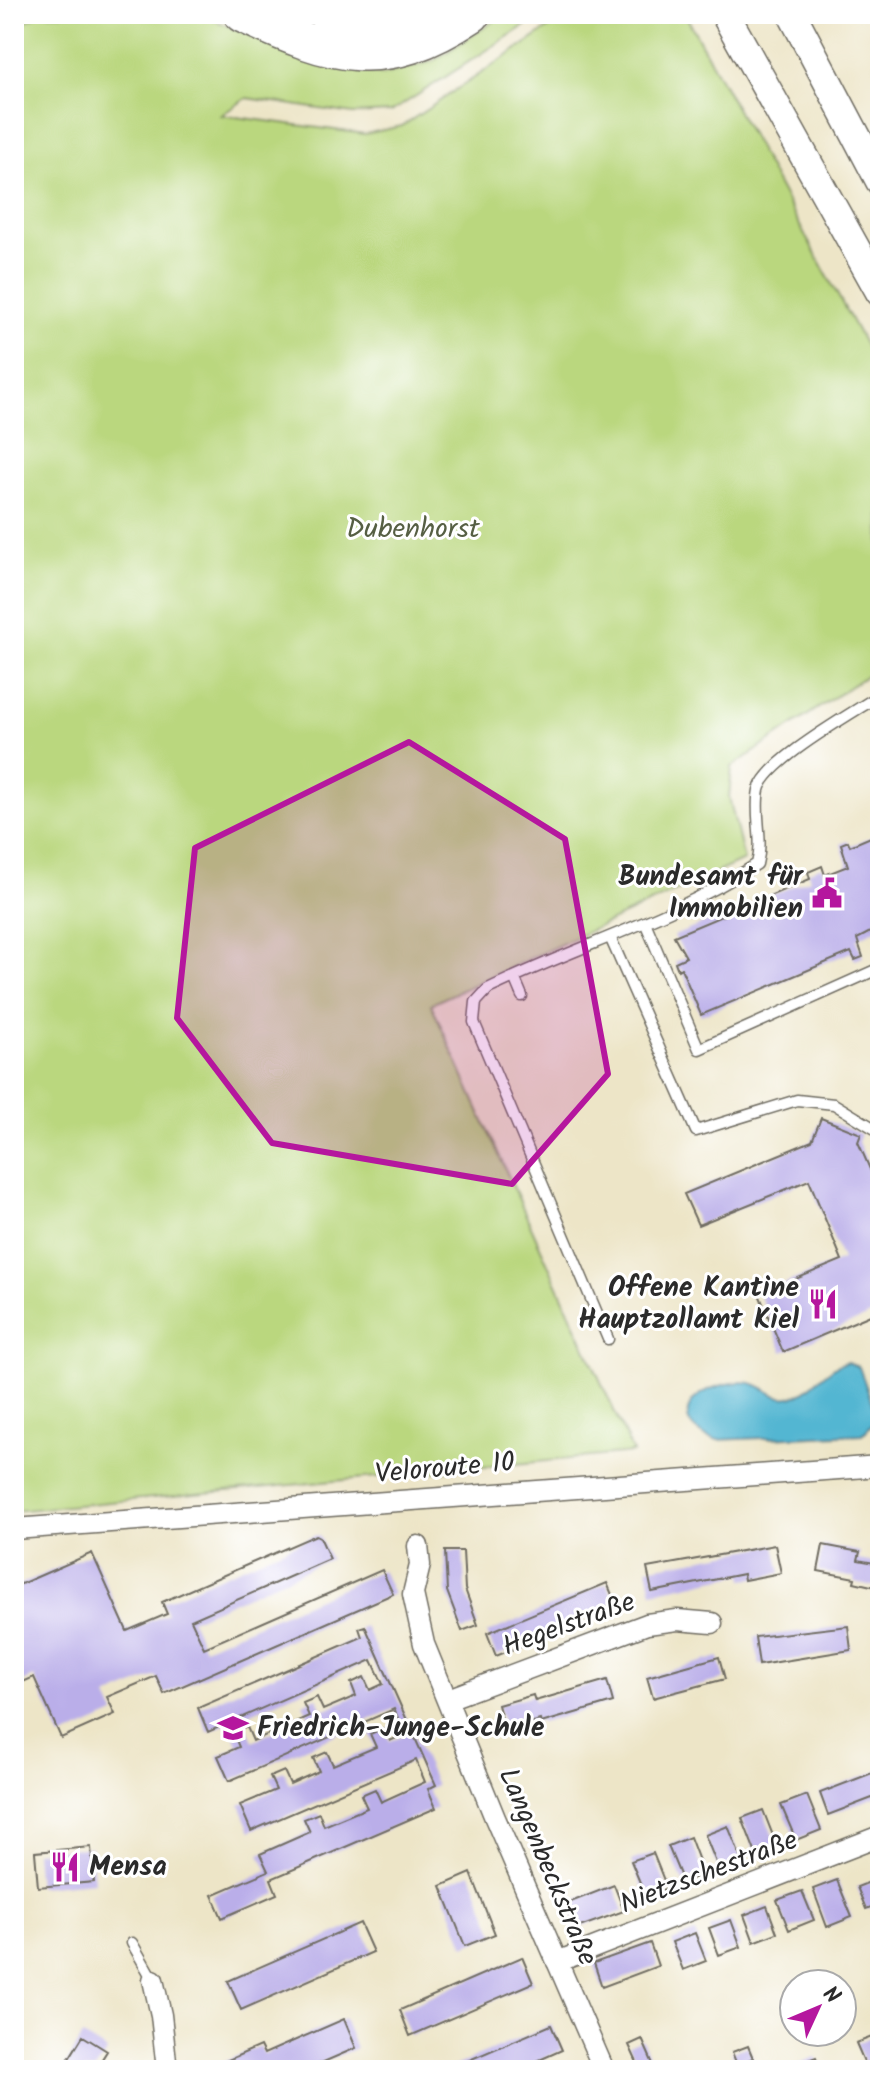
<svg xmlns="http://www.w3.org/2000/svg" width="894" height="2084" viewBox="0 0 894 2084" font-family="Kalam,sans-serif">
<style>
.green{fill:#bad77e;stroke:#728154;stroke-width:2}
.water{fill:#53b6d2;stroke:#3f707e;stroke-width:2}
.building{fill:#baaee9}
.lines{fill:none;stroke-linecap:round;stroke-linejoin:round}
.lane-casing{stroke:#6f6c62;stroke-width:13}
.street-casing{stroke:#6f6c62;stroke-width:23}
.secondary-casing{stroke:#6f6c62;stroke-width:31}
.highway-casing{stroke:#6f6c62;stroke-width:39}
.lane{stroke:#fff;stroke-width:10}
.street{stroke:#fff;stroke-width:20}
.secondary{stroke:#fff;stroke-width:28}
.highway{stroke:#fff;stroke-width:36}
.marked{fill:#b5179e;fill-opacity:0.2;stroke:#b5179e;stroke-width:6;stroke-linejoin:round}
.labels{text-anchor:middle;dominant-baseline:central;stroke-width:6;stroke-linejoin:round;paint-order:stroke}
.park-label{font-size:28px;fill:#565f44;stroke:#fff}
.poi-label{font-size:28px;font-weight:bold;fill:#2b2b2b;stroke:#fff;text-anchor:end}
.street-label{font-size:28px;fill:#2b2b2b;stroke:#fff}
</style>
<rect width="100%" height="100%" fill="#fff"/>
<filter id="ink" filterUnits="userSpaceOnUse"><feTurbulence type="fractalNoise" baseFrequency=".0125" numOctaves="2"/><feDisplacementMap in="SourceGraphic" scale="16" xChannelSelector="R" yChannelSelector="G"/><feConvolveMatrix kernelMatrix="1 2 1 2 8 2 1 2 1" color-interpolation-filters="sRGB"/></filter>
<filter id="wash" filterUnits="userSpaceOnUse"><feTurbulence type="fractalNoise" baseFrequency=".006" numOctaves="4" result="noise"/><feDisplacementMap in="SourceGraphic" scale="32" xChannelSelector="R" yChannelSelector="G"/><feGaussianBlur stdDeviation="1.8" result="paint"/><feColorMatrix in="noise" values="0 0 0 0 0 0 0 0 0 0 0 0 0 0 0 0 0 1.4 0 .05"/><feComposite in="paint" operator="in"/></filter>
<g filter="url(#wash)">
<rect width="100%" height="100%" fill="#ede5c7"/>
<!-- green -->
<path class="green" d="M40 14H199L330 67 383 75 433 61 505 14H543L391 112 353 114 247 98 221 115 365 134 402 126 570 14H685L880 373V666L732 767 729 797 744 860 431 1004 633 1453 14 1511V27Z"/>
<!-- water -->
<path class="water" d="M847 1362 859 1367 875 1411V1421L863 1434 715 1440C705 1436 695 1432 690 1423 676 1394 730 1379 750 1383 765 1385 774 1400 790 1397 812 1394 824 1367 847 1362Z"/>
<g id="blocks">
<!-- building -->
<path class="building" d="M880 833V939L876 929 857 939 863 957 855 960 851 952 701 1015 681 968 678 970 675 962 686 957 674 936 810 879 808 872 822 866 825 875 848 866 841 844 848 841 850 846Z
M821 1118 861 1134 858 1142 880 1192V1311L783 1352 759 1294 842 1260 809 1180 698 1225 684 1194 812 1141Z
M316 1535 320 1537 330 1559 191 1620 204 1648 382 1570 393 1594 164 1694 156 1676 107 1697 115 1714 61 1738 34 1677 14 1686V1587L92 1553 127 1631 167 1614 162 1602Z
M775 1545 781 1573 744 1580 743 1574 652 1592 647 1568Z
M823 1545 860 1552 858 1560 880 1564V1588L854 1582 855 1578 818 1571Z
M445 1551H463L465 1589 478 1625 462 1631 447 1591Z
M607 1583 616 1604 530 1639 531 1642 496 1656 487 1633Z
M365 1626 436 1785 428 1789 436 1808 271 1879 277 1894 222 1918 212 1895 268 1871 260 1854 310 1832 304 1819 319 1813 324 1826 367 1808 361 1795 375 1789 381 1802 425 1782 416 1760 251 1831 240 1805 276 1790 270 1777 284 1771 290 1784 319 1771 313 1758 327 1752 333 1765 376 1747 370 1734 384 1728 390 1741 405 1734 394 1709 229 1781 218 1756 239 1747 233 1733 247 1727 253 1741 309 1716 303 1703 317 1697 323 1710 356 1696 351 1683 364 1677 370 1690 383 1684 372 1660 208 1732 198 1708 362 1637 359 1628Z
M848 1626 851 1650 759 1665 755 1637Z
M719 1657 725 1679 653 1698 647 1677Z
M607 1680 613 1702 541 1723 540 1720 505 1730 498 1705 533 1695 535 1701Z
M880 1770V1795L828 1815 820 1793Z
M807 1795 821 1830 796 1840 781 1805Z
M763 1810 777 1846 756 1854 742 1818Z
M728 1826 742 1861 719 1870 705 1835Z
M690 1837 704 1874 683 1882 668 1846Z
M91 1847 94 1882 38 1887 35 1852Z
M653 1853 667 1888 646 1897 631 1861Z
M471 1873 495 1934 465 1946 441 1886Z
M880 1878V1904L866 1909 857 1887Z
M837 1880 852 1917 827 1927 813 1889Z
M614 1885 624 1911 577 1928 568 1903Z
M802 1891 814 1920 789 1930 777 1900Z
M767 1906 777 1933 754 1942 744 1915Z
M731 1920 741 1947 719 1955 709 1928Z
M360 1923 373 1952 241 2010 228 1981Z
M695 1933 706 1961 683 1970 672 1942Z
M650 1943 658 1966 602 1987 594 1963Z
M522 1957 533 1983 410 2036 400 2010Z
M344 2019 356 2048 305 2070H215L214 2066 260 2046 264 2054Z
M551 2025 562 2050 517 2070H446Z
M83 2036 107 2051 95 2070H62Z
M872 2037 880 2058 865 2064 856 2043Z
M642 2039 653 2064 640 2069 629 2045Z
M748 2046 753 2058 737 2065 732 2052Z
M816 2057 821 2070H803L800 2063Z"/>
</g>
</g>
<g filter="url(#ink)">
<use href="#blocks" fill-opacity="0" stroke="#6f6c62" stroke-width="2"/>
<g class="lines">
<!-- lane casing -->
<g class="lane-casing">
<path id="lane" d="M645 922 699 1049 880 968
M610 937 696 1131 797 1100 834 1104 880 1132
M514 977 522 996
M608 1339 474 1022 476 1002 488 989C577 946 674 918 757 864 764 839 754 815 759 790 766 761 853 713 880 695
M132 1943 153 1980"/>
</g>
<!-- street casing -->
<g class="street-casing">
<path id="street" d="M14 1529 880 1466
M418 1546 420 1565 413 1594 424 1644 495 1818 604 2070
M448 1699 647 1624 677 1620 712 1623
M557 1962 880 1836
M153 1980 161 2015 167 2070"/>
</g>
<!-- secondary casing -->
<g class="secondary-casing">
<path id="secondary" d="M725 14 880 292
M792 14 880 181"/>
</g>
<!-- highway casing -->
<g class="highway-casing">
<path id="highway" d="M242 14C333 57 383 73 472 14
M327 14C360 31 394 30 427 14"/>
</g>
<!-- lane -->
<use href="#lane" class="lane"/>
<!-- street -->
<use href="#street" class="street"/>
<!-- secondary -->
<use href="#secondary" class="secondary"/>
<!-- highway -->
<use href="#highway" class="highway"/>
</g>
</g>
<!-- marked area -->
<path class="marked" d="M409 742 565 839 608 1074 512 1184 272 1143 177 1018 195 848Z"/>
<!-- icons -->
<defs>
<g id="civic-bare" transform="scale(2.4)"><path d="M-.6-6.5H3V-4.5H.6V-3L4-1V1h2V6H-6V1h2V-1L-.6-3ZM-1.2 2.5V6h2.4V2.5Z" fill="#b5179e" stroke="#fff" stroke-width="2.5" paint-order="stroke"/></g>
<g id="restaurant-bare" transform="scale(2.4)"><path d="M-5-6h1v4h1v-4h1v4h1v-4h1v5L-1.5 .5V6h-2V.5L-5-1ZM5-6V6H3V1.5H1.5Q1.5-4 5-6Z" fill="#b5179e" stroke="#fff" stroke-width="2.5" paint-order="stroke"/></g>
<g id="school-bare" transform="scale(2.4)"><path d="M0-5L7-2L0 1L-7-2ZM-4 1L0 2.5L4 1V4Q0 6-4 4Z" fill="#b5179e" stroke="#fff" stroke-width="2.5" paint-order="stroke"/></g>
</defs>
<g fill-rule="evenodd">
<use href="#civic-bare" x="827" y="893"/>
<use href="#restaurant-bare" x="823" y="1304"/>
<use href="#school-bare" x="233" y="1728"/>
<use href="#restaurant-bare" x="65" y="1867"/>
</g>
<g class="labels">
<!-- park labels -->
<g class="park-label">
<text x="413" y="529">Dubenhorst</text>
</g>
<!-- poi labels -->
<g class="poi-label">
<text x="803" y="877">Bundesamt für<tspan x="803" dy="32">Immobilien</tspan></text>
<text x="799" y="1288">Offene Kantine<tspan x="799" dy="32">Hauptzollamt Kiel</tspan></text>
<text x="257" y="1728" text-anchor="start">Friedrich-Junge-Schule</text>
<text x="89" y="1867" text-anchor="start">Mensa</text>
</g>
<!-- street labels -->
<g class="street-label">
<text transform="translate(445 1469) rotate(-5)">Veloroute 10</text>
<text transform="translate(569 1625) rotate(-20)">Hegelstraße</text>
<text transform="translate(547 1867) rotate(67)">Langenbeckstraße</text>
<text transform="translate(709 1873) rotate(-21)">Nietzschestraße</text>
</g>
</g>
<!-- margin -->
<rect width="894" height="2084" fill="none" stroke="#fff" stroke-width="48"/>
<!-- north arrow -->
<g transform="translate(818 2008) rotate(46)"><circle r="38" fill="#ffffff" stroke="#aaaaaa" stroke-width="2"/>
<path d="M0-6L14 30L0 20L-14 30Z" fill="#b5179e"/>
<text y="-12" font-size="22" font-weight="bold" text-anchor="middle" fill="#2b2b2b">N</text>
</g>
</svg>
